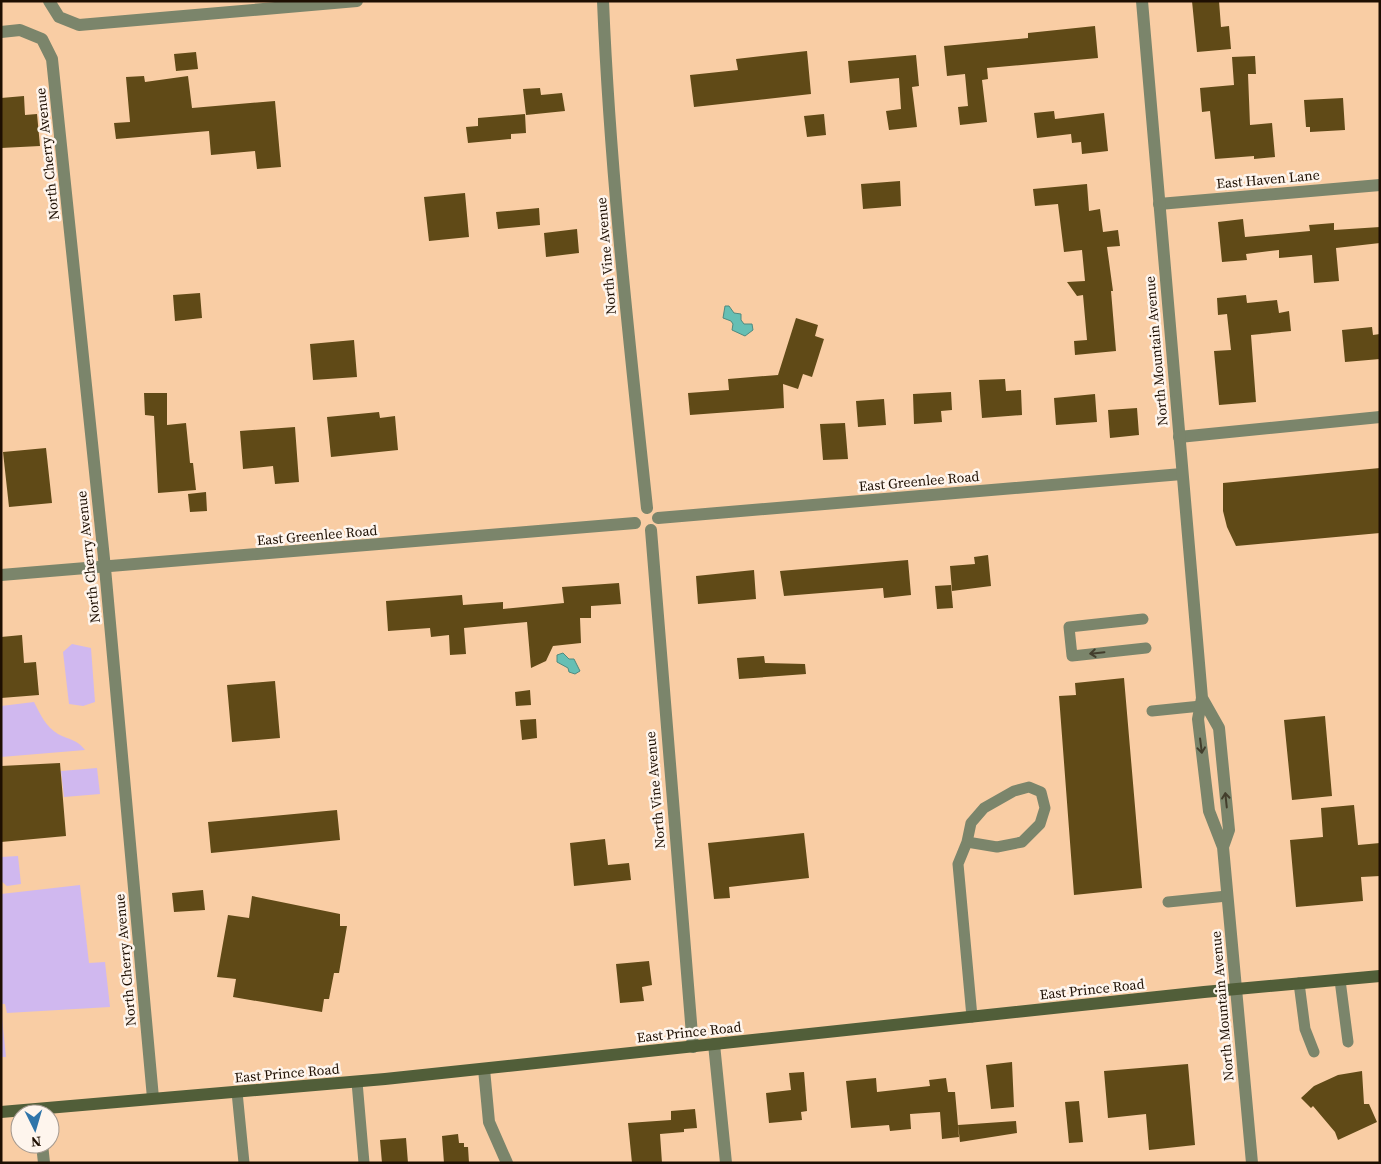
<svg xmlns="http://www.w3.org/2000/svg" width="1381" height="1164" viewBox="0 0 1381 1164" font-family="'Source Serif 4',serif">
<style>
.green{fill:#d0b8ef}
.water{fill:#66bfb4;stroke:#508a7f}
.building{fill:#604a17}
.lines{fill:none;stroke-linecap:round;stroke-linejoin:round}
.service{stroke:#7b856b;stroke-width:11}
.minor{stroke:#7b856b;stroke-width:12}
.tertiary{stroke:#7b856b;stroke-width:12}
.secondary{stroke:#515e39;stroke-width:12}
.oneway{stroke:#433e2c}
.labels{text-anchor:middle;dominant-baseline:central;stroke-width:5;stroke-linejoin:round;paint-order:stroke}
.street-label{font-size:14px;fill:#1e0f02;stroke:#fef5ed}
</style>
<rect width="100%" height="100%" fill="#f9cda4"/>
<!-- green -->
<path class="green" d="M72 644 91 648 95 702 83 706 69 704 63 652Z
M34 702C40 714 46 727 58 734 69 740 77 739 85 750L1 757V706Z
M97 768 100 794 64 797 61 771Z
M18 856 21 884 7 886 1 881V857Z
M80 885 89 963 105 962 110 1007 7 1013 5 1004H1V894Z
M1 1008 6 1057H1Z"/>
<!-- water -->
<path class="water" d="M725 306H729L734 313 741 314V320L744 324H752L753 330 745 336 732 330 733 324 731 321 723 318Z
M563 653 569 659H574L580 671 575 674 569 672 568 668 557 662V655Z"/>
<!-- building -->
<path class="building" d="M1192 1H1219L1221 27 1229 26 1231 49 1197 52Z
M1095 26 1098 58 987 68 988 79 982 80 987 122 960 125 958 107 968 106 965 74 947 76 944 46 1028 38V33Z
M807 51 811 94 694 107 690 75 738 70 736 59Z
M196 52 198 69 176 71 174 54Z
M916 55 919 86 912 87 917 127 889 130 886 111 901 109 899 78 850 83 848 61Z
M1255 56 1256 74H1248L1250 125 1272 123 1275 157 1254 159V156L1215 159 1210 111 1202 112 1200 88 1234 85 1232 57Z
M144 76 145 82 188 76 192 108 275 101 281 167 257 169 255 151 211 155 209 131 116 139 114 123 130 122 126 77Z
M540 88 541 95 562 93 565 111 526 115 523 89Z
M24 96 25 115 37 114 40 146 1 148V98Z
M1343 98 1345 130 1310 132V127H1306L1304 100Z
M1054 111 1055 119 1104 113 1108 151 1082 154 1081 142 1072 143 1071 134 1037 138 1034 113Z
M525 114 526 133 511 134V139L468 143 466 127 478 126V118Z
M824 114 826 135 807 137 804 116Z
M900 181 901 206 863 209 861 184Z
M1087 184 1089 211 1100 209 1103 232 1118 230 1120 246 1107 247 1113 291H1111L1116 351 1075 355 1074 341 1087 340 1083 295 1077 296 1067 282 1085 281 1082 250 1064 252 1058 204 1035 206 1033 189Z
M465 193 469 237 429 241 424 197Z
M539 208 540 225 498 229 496 212Z
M1243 219 1245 237 1310 231 1309 225 1334 223V230L1380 227V243L1336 248 1339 281 1314 283 1312 255 1279 258V250L1246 254 1247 260 1222 262 1218 222Z
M577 229 579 253 546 257 544 233Z
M200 293 202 318 175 321 173 295Z
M1246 295 1247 303 1277 300 1279 313 1289 311 1291 331 1251 335 1256 402 1219 405 1214 351 1231 350 1227 314 1218 315 1217 298Z
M796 318 818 325 815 336 824 339 812 377 803 374 798 389 783 384 784 408 690 415 688 393 729 390 728 379 778 375Z
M1372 327 1373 335 1380 334V359L1345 362 1342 330Z
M354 340 357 377 313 380 310 344Z
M1005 379 1006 391 1021 390 1022 415 982 418 979 380Z
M951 392 952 410 941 411 942 422 914 424 913 394Z
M144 393H167V425L186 423 190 463H193L196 490 158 493 154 416 145 415Z
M1095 394 1097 422 1056 425 1054 398Z
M884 399 886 425 858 427 856 401Z
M1137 408 1139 435 1110 438 1108 410Z
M379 412 380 418 395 416 398 450 331 457 327 417Z
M845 423 848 459 823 460 820 424Z
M295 427 299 482 275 484 273 466 243 469 240 431Z
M46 448 52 503 9 507 3 452Z
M1380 468V533L1236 546 1227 527 1223 511V483Z
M206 492 207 511 190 512 188 494Z
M988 555 991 586 952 591 950 566 975 564 974 557Z
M908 560 911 595 884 598 883 588 784 596 780 571Z
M754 570 756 599 698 604 696 576Z
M619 583 621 604 591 606V618H580L581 643 553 646 546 661 531 668 527 622 464 628 466 654 450 655 449 635 431 637 430 628 388 631 386 601 462 595 463 605 503 602V609L564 603 562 587Z
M951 585 953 608 937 609 935 586Z
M22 635 24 663 36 662 39 695 1 698V637Z
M764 656 765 663 805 664 806 674 739 679 737 658Z
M1124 678 1142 888 1074 895 1059 696 1076 695 1075 683Z
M275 681 280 738 232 742 227 685Z
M530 690 531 705 516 706 515 692Z
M1325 716 1332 796 1292 800 1284 720Z
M536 719 537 738 522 740 520 720Z
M60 763 66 836 1 842V766Z
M1354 805 1358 845 1380 843V876L1361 877 1363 901 1296 907 1290 840 1323 837 1321 808Z
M337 810 340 840 211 853 208 822Z
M804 833 809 878 729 887 730 898 714 899 708 843Z
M605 839 608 865 629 863 631 880 574 886 570 843Z
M203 890 205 910 174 912 172 893Z
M252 896 340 914V926H347L339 973H334L329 999H324L322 1012 233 997 236 979 217 977 228 915 249 918Z
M649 961 652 985 642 987 644 1001 620 1003 616 964Z
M1012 1062 1014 1107 991 1109 986 1065Z
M1188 1064 1195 1145 1149 1150 1146 1114 1108 1118 1104 1071Z
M1362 1071 1364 1104H1369L1377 1122 1338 1140 1335 1132 1313 1106 1311 1108 1301 1098 1314 1086 1338 1075Z
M804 1072 807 1111 801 1112 802 1120 769 1123 766 1093 791 1090 789 1073Z
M876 1078 877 1092 930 1086 929 1080 946 1078 948 1092H955L959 1137 942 1139 940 1112 910 1114 911 1129 890 1131 889 1125 851 1128 846 1081Z
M1079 1101 1083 1142 1069 1143 1065 1102Z
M695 1109 697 1128 684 1129V1132L660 1134 662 1163H632L628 1123 671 1120V1111Z
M1016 1121 1017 1133 960 1142 958 1125Z
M458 1134 459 1143H464V1147H468L469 1163H444L442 1136Z
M406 1138 408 1163H382L380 1140Z"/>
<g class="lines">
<!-- service -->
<path class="service" d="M1143 619 1069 627 1072 656 1146 648
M1152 711 1201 706
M967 842 997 847 1022 842 1040 824 1045 808 1041 792 1029 787 1014 791 984 808 971 823 967 842 958 864 972 1017
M1168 902 1227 896
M1340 980 1348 1042
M1299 983 1305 1029 1314 1052
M357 1082 364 1163
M237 1092 244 1163"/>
<!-- minor -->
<path class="minor" d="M49 1 59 17 79 25 357 1
M603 1C610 171 629 339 647 508
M1 32 20 30 42 39 52 59 105 568 153 1098
M1159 204 1380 185
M1179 437 1380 417
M658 518 1182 474
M651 530 693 1047
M1 575 635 523
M714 1044 726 1163
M484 1069 489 1122 507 1163
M42 1144 44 1163"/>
<!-- tertiary -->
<path class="tertiary" d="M1142 1 1202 698 1198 719 1209 811 1223 847 1252 1163
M1202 698 1219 728 1229 830 1223 847"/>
<!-- secondary -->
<path class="secondary" d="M1 1112 385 1079 1204 992 1380 976"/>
</g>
<!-- one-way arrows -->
<defs><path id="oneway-shaft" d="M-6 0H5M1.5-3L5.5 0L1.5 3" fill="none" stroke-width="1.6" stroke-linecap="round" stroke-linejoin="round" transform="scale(1.25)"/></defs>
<g class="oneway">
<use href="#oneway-shaft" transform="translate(1097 653) rotate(174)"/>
<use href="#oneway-shaft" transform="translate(1201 746) rotate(83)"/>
<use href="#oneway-shaft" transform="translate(1226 800) rotate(-96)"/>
</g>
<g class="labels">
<!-- street labels -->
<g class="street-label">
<text transform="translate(47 154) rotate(-96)">North Cherry Avenue</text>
<text transform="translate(1268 179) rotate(-5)">East Haven Lane</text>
<text transform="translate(606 256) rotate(-95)">North Vine Avenue</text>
<text transform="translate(1156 351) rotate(-95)">North Mountain Avenue</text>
<text transform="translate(919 481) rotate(-5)">East Greenlee Road</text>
<text transform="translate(317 535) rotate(-5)">East Greenlee Road</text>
<text transform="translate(88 557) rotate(-96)">North Cherry Avenue</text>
<text transform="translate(655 790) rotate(-95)">North Vine Avenue</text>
<text transform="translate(125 960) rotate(-95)">North Cherry Avenue</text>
<text transform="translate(1092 989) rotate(-6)">East Prince Road</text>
<text transform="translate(1222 1006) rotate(-95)">North Mountain Avenue</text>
<text transform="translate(689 1032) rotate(-6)">East Prince Road</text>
<text transform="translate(287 1073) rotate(-5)">East Prince Road</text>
</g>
</g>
<!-- border -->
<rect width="1381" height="1164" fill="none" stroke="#1e0f02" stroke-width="5"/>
<!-- north arrow -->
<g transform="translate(35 1129) rotate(175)"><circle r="24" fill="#fef5ed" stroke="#a4998f"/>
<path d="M0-4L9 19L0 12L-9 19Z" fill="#2f75aa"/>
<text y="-8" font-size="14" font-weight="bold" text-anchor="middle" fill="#1e0f02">N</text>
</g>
</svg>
